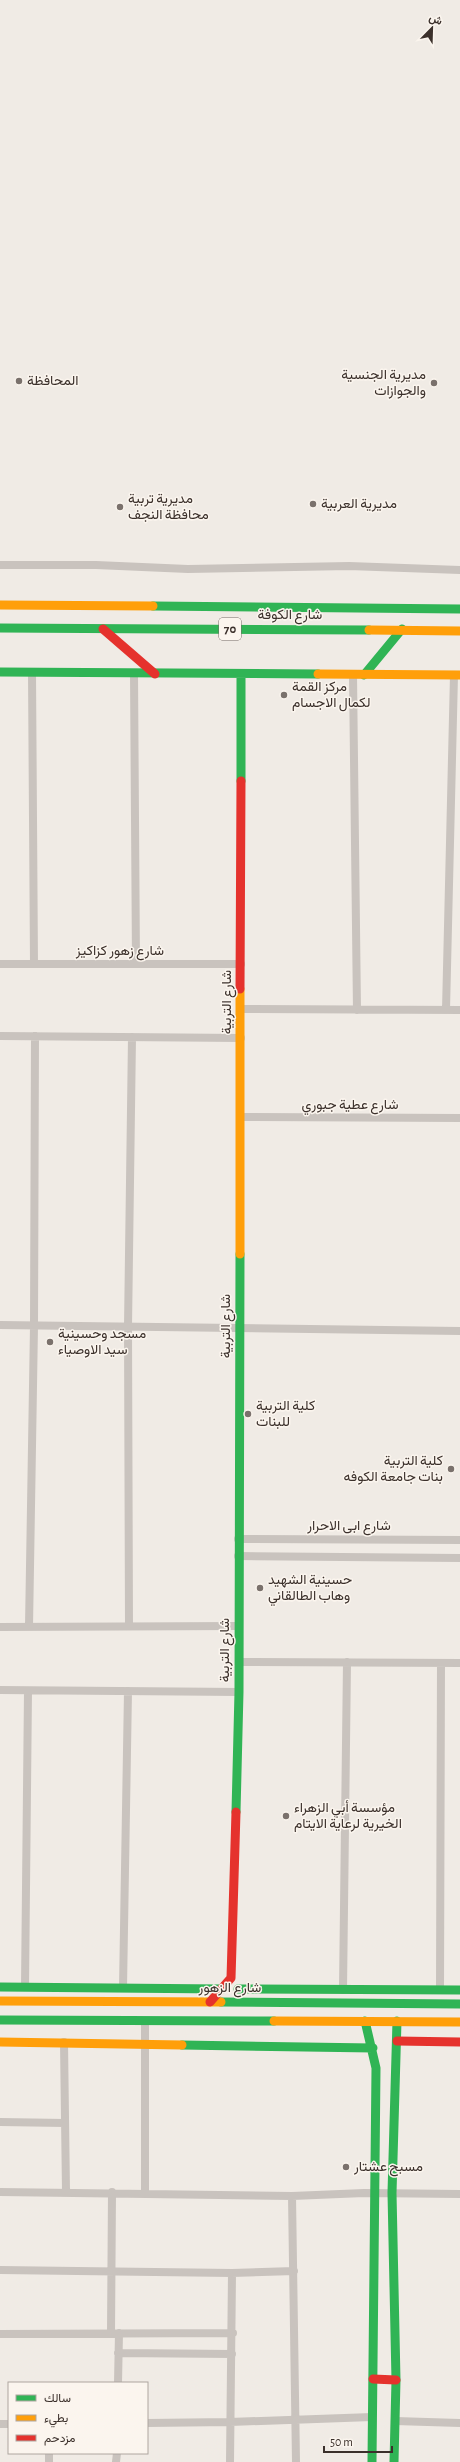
<svg xmlns="http://www.w3.org/2000/svg" width="460" height="2462" viewBox="0 0 460 2462" font-family="'Alegreya Sans',Vazirmatn,sans-serif">
<style>
.lines{fill:none;stroke-linecap:round;stroke-linejoin:round}
.street{stroke:#c9c3be;stroke-width:8}
.fast{stroke:#30b455;stroke-width:9}
.slow{stroke:#ff9f0a;stroke-width:9}
.jam{stroke:#e5322d;stroke-width:9}
.poi-dot{fill:#7a716c;stroke:#fbf5ee;stroke-width:1.5}
.labels{text-anchor:middle;dominant-baseline:central;stroke-width:3;stroke-linejoin:round;paint-order:stroke}
.shield{fill:#fbf5ee;stroke:#756b66;stroke-width:1}
.shield-label{font-size:13px;font-weight:bold;fill:#3b302b}
.poi-label{font-size:14px;fill:#3b302b;stroke:#fbf5ee;text-anchor:start}
.street-label{font-size:14px;fill:#3b302b;stroke:#fbf5ee}
</style>
<rect width="100%" height="100%" fill="#f0ebe5"/>
<g class="lines">
<!-- street -->
<path class="street" d="M0 565H96L188 569 349 566 460 570
M32 673 34 964
M134 673 136 964
M353 675 357 1010
M0 964H241
M241 1009 460 1010
M446 1010 454 675
M0 1036 241 1038
M240 1117 460 1118
M0 1325 460 1331
M238 1539 460 1540
M238 1556 460 1558
M129 1626 128 1327 132 1037
M0 1627 239 1626
M29 1627 34 1326 35 1036
M239 1662 460 1663
M0 1690 239 1692
M25 1987 28 1691
M123 1988 128 1691
M343 1990 347 1662
M440 1990 441 1663
M145 2021V2193
M64 2042 66 2192
M0 2122 65 2123
M0 2192 292 2196 364 2193 460 2194
M292 2196 296 2462
M0 2270 232 2273 294 2271
M111 2333 112 2192
M0 2334 233 2333
M118 2353 232 2354
M118 2383 119 2333
M395 2421 460 2423
M147 2423 230 2422 372 2417
M0 2424H9
M49 2453V2462
M116 2462 117 2453
M230 2462 232 2273"/>
<!-- fast -->
<path class="fast" d="M153 606 460 609
M0 628 369 630
M0 672 318 674
M364 675 402 629
M241 781V674
M236 1812 239 1692 240 1254
M0 1987 223 1989
M238 1989 460 1990
M221 2002 460 2004
M0 2020 274 2021
M365 2021 376 2068 372 2462
M182 2045 373 2048
M394 2462 396 2380 392 2193 397 2021"/>
<!-- slow -->
<path class="slow" d="M0 605 153 606
M369 630 460 631
M318 674 460 675
M240 1254V989
M0 2001 221 2002
M274 2021 460 2022
M0 2042 182 2045"/>
<!-- jam -->
<path class="jam" d="M103 629 155 674
M240 989 241 781
M210 2002 231 1978 236 1812
M397 2041 460 2042
M373 2379 396 2380"/>
</g>
<!-- markers -->
<g class="poi-dot">
<circle cx="19" cy="381" r="4"/>
<circle cx="434" cy="383" r="4"/>
<circle cx="313" cy="504" r="4"/>
<circle cx="120" cy="507" r="4"/>
<circle cx="284" cy="695" r="4"/>
<circle cx="50" cy="1342" r="4"/>
<circle cx="248" cy="1414" r="4"/>
<circle cx="451" cy="1469" r="4"/>
<circle cx="260" cy="1588" r="4"/>
<circle cx="286" cy="1816" r="4"/>
<circle cx="346" cy="2167" r="4"/>
</g>
<g class="labels">
<!-- shield labels -->
<rect class="shield" x="219" y="618" width="22" height="22" rx="3"/>
<g class="shield-label">
<text x="230" y="629">70</text>
</g>
<!-- poi labels -->
<g class="poi-label">
<text x="426" y="375" text-anchor="end">مديرية الجنسية<tspan x="426" dy="16">والجوازات</tspan></text>
<text x="27" y="381">المحافظة</text>
<text x="128" y="499">مديرية تربية<tspan x="128" dy="16">محافظة النجف</tspan></text>
<text x="321" y="504">مديرية العربية</text>
<text x="292" y="687">مركز القمة<tspan x="292" dy="16">لكمال الاجسام</tspan></text>
<text x="58" y="1334">مسجد وحسينية<tspan x="58" dy="16">سيد الاوصياء</tspan></text>
<text x="256" y="1406">كلية التربية<tspan x="256" dy="16">للبنات</tspan></text>
<text x="443" y="1461" text-anchor="end">كلية التربية<tspan x="443" dy="16">بنات جامعة الكوفه</tspan></text>
<text x="268" y="1580">حسينية الشهيد<tspan x="268" dy="16">وهاب الطالقاني</tspan></text>
<text x="294" y="1808">مؤسسة أبي الزهراء<tspan x="294" dy="16">الخيرية لرعاية الايتام</tspan></text>
<text x="354" y="2167">مسبح عشتار</text>
</g>
<!-- street labels -->
<g class="street-label">
<text x="290" y="615">شارع الكوفة</text>
<text x="120" y="951">شارع زهور كزاكيز</text>
<text transform="translate(227 1002) rotate(-90)">شارع التربية</text>
<text x="350" y="1105">شارع عطية جبوري</text>
<text transform="translate(226 1326) rotate(-90)">شارع التربية</text>
<text x="349" y="1526">شارع ابی الاحرار</text>
<text transform="translate(225 1650) rotate(-90)">شارع التربية</text>
<text x="230" y="1988">شارع الزهور</text>
</g>
</g>
<!-- legend -->
<rect x="8" y="2382" width="140" height="72" fill="#fbf5ee" stroke="#aea6a0"/>
<rect x="16" y="2395" width="20" height="6" fill="#30b455" stroke="#aea6a0"/>
<text x="44" y="2402" font-size="12" fill="#3b302b">سالك</text>
<rect x="16" y="2415" width="20" height="6" fill="#ff9f0a" stroke="#aea6a0"/>
<text x="44" y="2422" font-size="12" fill="#3b302b">بطيء</text>
<rect x="16" y="2435" width="20" height="6" fill="#e5322d" stroke="#aea6a0"/>
<text x="44" y="2442" font-size="12" fill="#3b302b">مزدحم</text>
<!-- north arrow -->
<g transform="translate(432 28) rotate(23)" stroke="#fbf5ee" stroke-width="3" paint-order="stroke">
<path d="M0-3L7 15L0 10L-7 15Z" fill="#3b302b"/>
<text y="-6" font-size="11" font-weight="bold" text-anchor="middle" fill="#3b302b">ش</text>
</g>
<!-- scale -->
<path d="M324 2446v6h68v-6" fill="none" stroke="#3b302b" stroke-width="2"/>
<text x="330" y="2446" font-size="12" fill="#3b302b" stroke="#fbf5ee" stroke-width="3" paint-order="stroke">50 m</text>
</svg>
